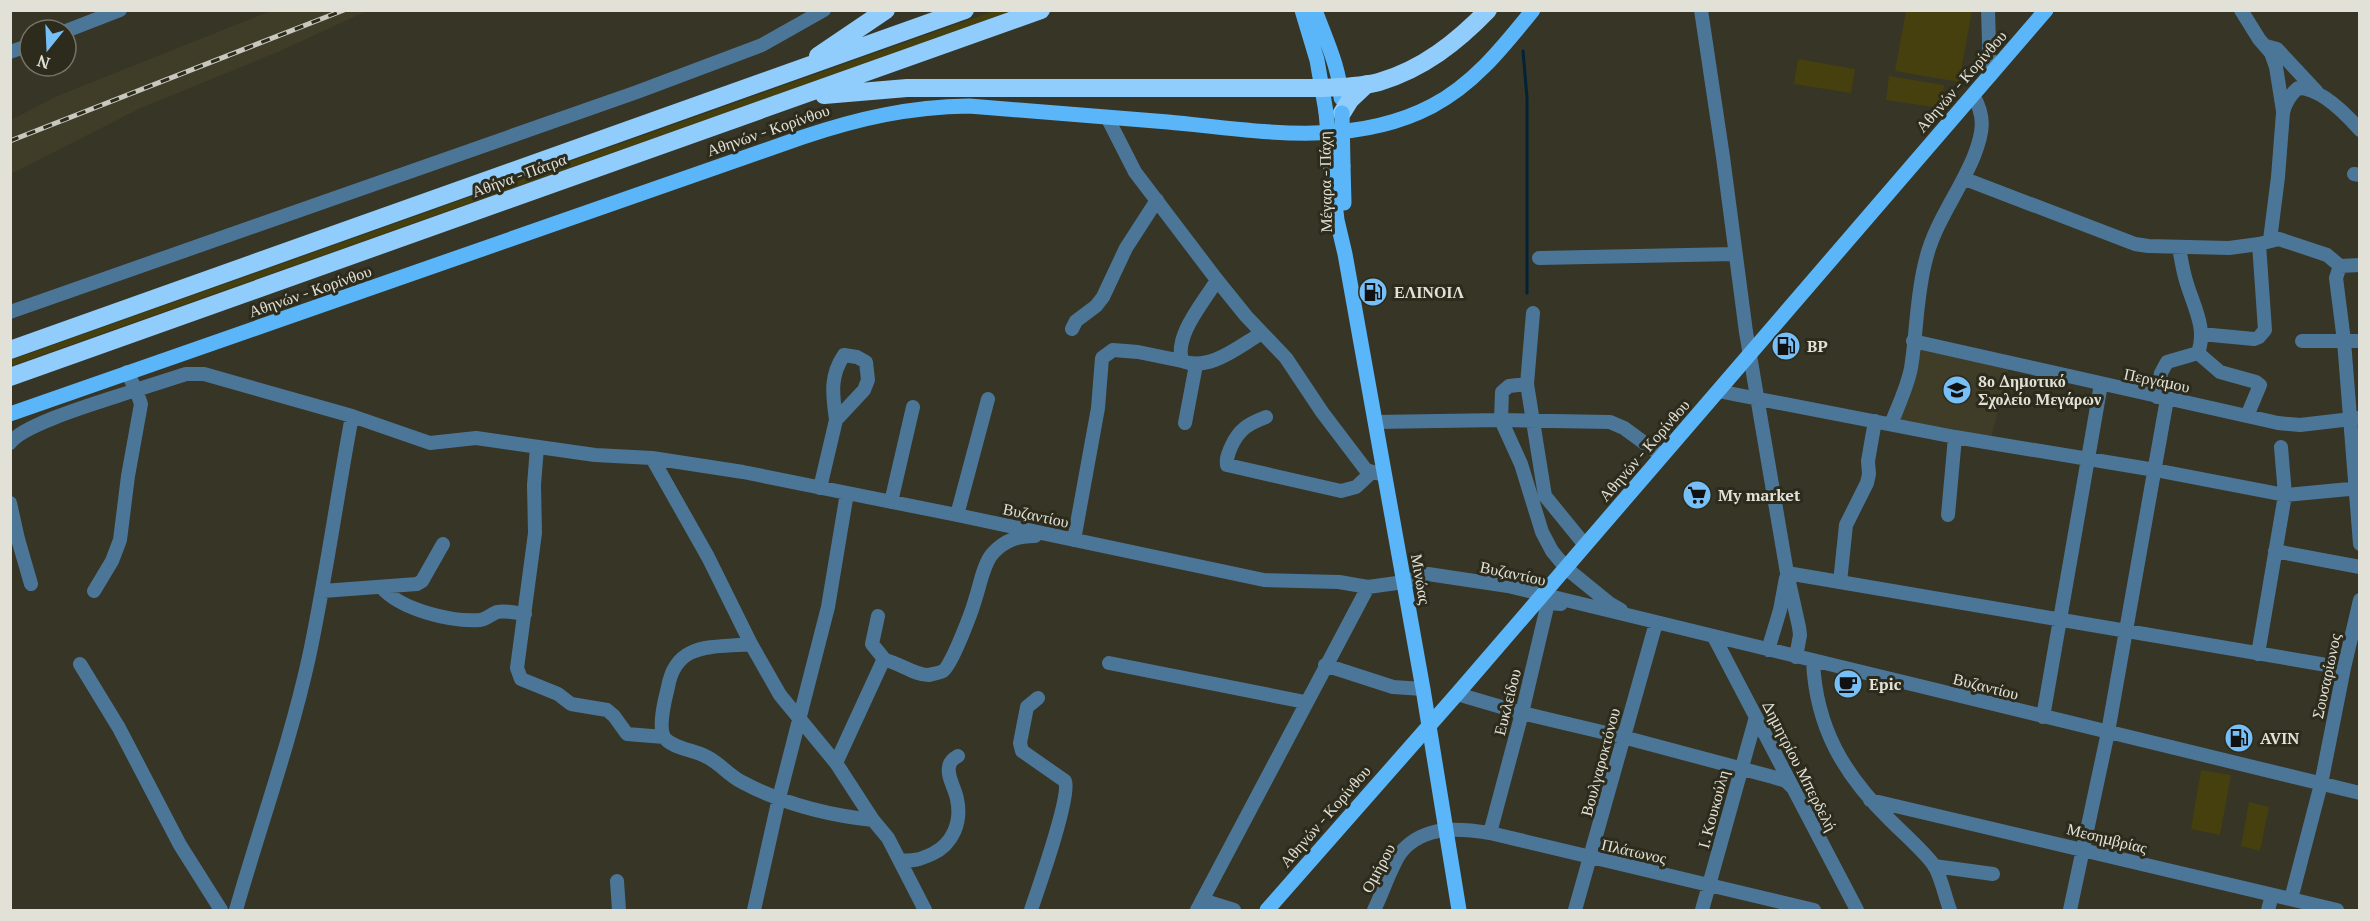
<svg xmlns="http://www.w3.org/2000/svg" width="2370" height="921" viewBox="0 0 2370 921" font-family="'PT Serif',serif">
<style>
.built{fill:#3f3c27}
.green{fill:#45400e}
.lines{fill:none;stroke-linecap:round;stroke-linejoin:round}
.stream{stroke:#022238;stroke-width:3}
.minor{stroke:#4c7697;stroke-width:14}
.major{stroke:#5ab6f9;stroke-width:15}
.highway{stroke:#90ccfc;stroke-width:18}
.rail-casing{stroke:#c9c8be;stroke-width:5}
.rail{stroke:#2c2b1c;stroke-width:3;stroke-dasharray:9;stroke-linecap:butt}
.major-bridge{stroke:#5ab6f9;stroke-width:15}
.labels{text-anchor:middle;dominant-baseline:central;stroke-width:6;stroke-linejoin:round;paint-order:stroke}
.street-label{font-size:16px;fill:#e2e1d8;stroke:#2c2b1c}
.poi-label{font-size:16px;font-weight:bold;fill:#e2e1d8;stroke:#2c2b1c;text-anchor:start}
</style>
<rect width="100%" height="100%" fill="#363526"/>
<!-- built -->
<path class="built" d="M273 10 367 11 278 52 141 108 11 174V120L57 96Z
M1918 347 2009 367 1991 438 1897 421 1908 401Z"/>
<!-- green -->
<path class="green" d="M994 11H1011L11 366V360Z
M1906 11H1972L1959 82 1895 71Z
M1798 59 1855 69 1851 93 1794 84Z
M1889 76 1944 85 1940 108 1886 100Z
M2201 770 2231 775 2220 835 2191 829Z
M2249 802 2269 807 2260 851 2241 846Z"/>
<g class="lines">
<!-- stream -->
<path class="stream" d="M1523 51 1527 98V293"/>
<!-- minor -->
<path class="minor" d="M1701 10 1723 157 1746 332 1787 573 1799 627 1800 635 1796 657
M1988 10 1990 76
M2241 10 2259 39 2271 53 2276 67 2283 111
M66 31 120 10
M2266 46 2277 49 2317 92
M10 52 30 45
M1107 117 1135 172 1217 280 1246 316 1286 358 1322 412 1366 470 1384 475
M2354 174 2360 175
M1965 179 2135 244 2148 246 2229 248 2259 244 2279 239 2327 255 2340 266 2360 265
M2270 240 2278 177 2283 113C2285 103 2290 95 2298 88 2321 88 2346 114 2360 130
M1539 258 1735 254
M2340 266 2336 278 2344 341 2360 544
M1217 280C1204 302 1174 335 1182 361 1210 372 1239 346 1262 333
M10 312 637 92 762 45 824 10
M1533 313 1527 384 1509 386 1502 392 1501 420 1521 464 1542 532 1552 551 1566 568 1609 603 1621 610
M1072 329 1076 321 1096 306 1103 297 1126 248 1157 200
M2201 334 2254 339 2259 337 2265 330 2259 244
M1913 341 2278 423 2300 425 2360 418
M2302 341H2360
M2198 353 2220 372 2256 382 2260 385 2247 416
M127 372 136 390 186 374H204L352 416 430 443 476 438 595 455 652 458 708 557 751 644 780 695 836 763 873 820 888 838 925 910
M1527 384 1545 496 1585 545
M1718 391 1955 437 2155 470 2285 495 2360 488
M2157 397 2161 373 2167 362 2198 353C2207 329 2194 307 2187 284 2183 272 2181 259 2179 247
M1266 417C1248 424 1239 429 1231 447 1228 454 1226 459 1227 465L1341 491 1356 487 1371 473
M1375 422 1501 420 1610 422 1624 428 1662 456
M1185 423 1196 365
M1891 424C1898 406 1907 388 1911 368 1917 332 1916 296 1926 259 1935 222 1960 191 1974 156 1983 133 1986 117 1973 95
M10 443C24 423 110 399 136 390L141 404 128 476 120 540 112 561 94 591
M537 447 534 485 535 533 517 668 521 679 558 694 571 704 607 710 614 716 627 734 664 737
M652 458 743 472 957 515 1264 580 1339 582 1368 587 1404 582 1428 574 1508 586 2360 793
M820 488 836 420 864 390 868 380 866 362 857 357 844 355C829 377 833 396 836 420
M891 502 913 407
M10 503 18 539 31 584
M957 515 988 399
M1948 515 1955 437
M1074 540 1098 408 1102 358 1113 350 1138 352 1182 361
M2275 551 2360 567
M1787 573 2344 668
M1840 582 1846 525 1867 483 1869 474 1868 461 1875 421
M381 587C401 610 451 622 480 620 487 619 491 614 497 612 505 610 517 613 525 614
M323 591 417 584 422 581 443 544
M878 616 872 644 885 660
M1714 637 1857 910
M751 644C713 648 676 641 668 687 665 699 658 726 664 737 671 748 694 750 705 756 719 762 728 775 742 782 783 804 827 815 873 820
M1768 650 1780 610 1786 578
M2258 654 2285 495 2281 447
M1813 661C1816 728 1844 775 1891 821 1902 832 1928 855 1935 867 1942 880 1945 897 1950 910
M1109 663 1305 702
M80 664 119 728 180 845 221 910
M1325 665 1393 687 1423 689
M1457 694 1522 713 1623 737 1773 777 1786 781 1792 787
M2043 717 2101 384
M836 763 882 663 885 660C900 663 914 675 929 675 932 674 940 673 943 671 951 667 972 611 975 600 980 586 983 564 993 553 1005 540 1018 536 1035 536
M1870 800 2337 910
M1490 833 1522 713 1547 607 1549 603 1561 604
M900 860C912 862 921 859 932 854 953 844 962 822 957 799 955 788 947 777 949 767 950 761 953 759 958 756
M1934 866 1993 874
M617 881 619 910
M2291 899 2321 784 2344 668 2360 600
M1202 900 1234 910
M236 910C260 826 290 743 309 657 326 577 337 496 352 416
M754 910 779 798 828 607 847 493
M1031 910C1038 889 1071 796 1065 781L1022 751 1020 743 1027 707 1038 698
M1197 910 1368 587
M1374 910C1382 895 1392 863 1402 851 1425 825 1459 828 1490 833L1814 910
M1575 910 1656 623
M1702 910 1756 717
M2070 910 2108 732 2167 399
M2268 910 2272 895"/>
<!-- major -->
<path class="major" d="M1302 10 1317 60 1326 112
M1315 10C1325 38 1340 68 1341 98
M1343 166 1344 203
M1331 168 1337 220 1345 254 1423 689 1459 910
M10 414 803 137C860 118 909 107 969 106 1036 112 1102 117 1168 122 1255 130 1350 149 1432 106 1474 84 1503 47 1533 10
M1267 910 1457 694 2046 10"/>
<!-- highway -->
<path class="highway" d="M818 56 886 10
M824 95 907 88H1323C1342 87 1361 87 1379 82 1423 69 1457 42 1488 10
M1342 113 1350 100 1367 84
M10 350 965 10
M10 377 1041 10"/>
<!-- rail casing -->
<g class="rail-casing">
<path id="rail" d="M10 141 344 10"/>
</g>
<!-- rail -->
<use href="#rail" class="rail"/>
<!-- major-bridge -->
<path class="major-bridge" d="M1326 112 1331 168
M1342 113 1343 166"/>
</g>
<!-- icons -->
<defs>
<g id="fuel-disc" transform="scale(1.5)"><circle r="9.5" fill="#77bff7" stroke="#2c2b1c"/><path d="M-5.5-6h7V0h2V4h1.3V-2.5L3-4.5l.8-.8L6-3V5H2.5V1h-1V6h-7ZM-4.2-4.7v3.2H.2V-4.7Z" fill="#111"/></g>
<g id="school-disc" transform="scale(1.5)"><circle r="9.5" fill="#77bff7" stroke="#2c2b1c"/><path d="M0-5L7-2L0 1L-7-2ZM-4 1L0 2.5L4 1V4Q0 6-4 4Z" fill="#111"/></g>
<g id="supermarket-disc" transform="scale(1.5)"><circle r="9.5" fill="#77bff7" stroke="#2c2b1c"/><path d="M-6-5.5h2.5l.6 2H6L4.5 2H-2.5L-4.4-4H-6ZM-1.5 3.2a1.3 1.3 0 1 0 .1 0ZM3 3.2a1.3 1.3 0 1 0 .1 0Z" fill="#111"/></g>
<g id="cafe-disc" transform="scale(1.5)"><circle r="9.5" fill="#77bff7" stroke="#2c2b1c"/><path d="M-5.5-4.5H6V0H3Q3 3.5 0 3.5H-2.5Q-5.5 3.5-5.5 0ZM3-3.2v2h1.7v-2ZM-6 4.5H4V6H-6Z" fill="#111"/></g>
</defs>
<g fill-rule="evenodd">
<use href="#fuel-disc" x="1373" y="292"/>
<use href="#fuel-disc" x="1786" y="346"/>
<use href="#school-disc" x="1957" y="390"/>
<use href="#supermarket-disc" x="1697" y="495"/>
<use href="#cafe-disc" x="1848" y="684"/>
<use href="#fuel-disc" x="2239" y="738"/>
</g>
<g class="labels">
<!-- street labels -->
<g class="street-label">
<text transform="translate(1961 81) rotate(-49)">Αθηνών - Κορίνθου</text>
<text transform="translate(768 130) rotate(-19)">Αθηνών - Κορίνθου</text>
<text transform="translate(519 175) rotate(-20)">Αθήνα - Πάτρα</text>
<text transform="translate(1325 182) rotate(-91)">Μέγαρα - Πάχη</text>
<text transform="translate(310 291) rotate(-19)">Αθηνών - Κορίνθου</text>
<text transform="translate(2157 380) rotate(12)">Περγάμου</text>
<text transform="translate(1644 450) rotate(-49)">Αθηνών - Κορίνθου</text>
<text transform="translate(1036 515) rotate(12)">Βυζαντίου</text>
<text transform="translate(1513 573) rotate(12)">Βυζαντίου</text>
<text transform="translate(1421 579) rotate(80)">Μινώας</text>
<text transform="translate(2326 676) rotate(-78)">Σουσαρίωνος</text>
<text transform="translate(1986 686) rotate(14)">Βυζαντίου</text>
<text transform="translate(1507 702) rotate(-76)">Ευκλείδου</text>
<text transform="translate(1600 762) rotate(-75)">Βουλγαροκτόνου</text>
<text transform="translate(1800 766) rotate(63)">Δημητρίου Μπερδελή</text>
<text transform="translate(1713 809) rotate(-75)">Ι. Κουκούλη</text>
<text transform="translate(1325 816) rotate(-49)">Αθηνών - Κορίνθου</text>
<text transform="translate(2107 838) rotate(14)">Μεσημβρίας</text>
<text transform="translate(1634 851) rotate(13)">Πλάτωνος</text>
<text transform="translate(1378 868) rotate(-62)">Ομήρου</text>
</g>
<!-- poi labels -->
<g class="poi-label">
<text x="1394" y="292">ΕΛΙΝΟΙΛ</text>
<text x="1807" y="346">BP</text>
<text x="1978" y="381">8ο Δημοτικό<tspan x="1978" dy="18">Σχολείο Μεγάρων</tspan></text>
<text x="1718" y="495">My market</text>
<text x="1869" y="684">Epic</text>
<text x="2260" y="738">AVIN</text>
</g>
</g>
<!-- border -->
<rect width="2370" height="921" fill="none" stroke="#e2e1d8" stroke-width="24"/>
<!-- north arrow -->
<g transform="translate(48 48) rotate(198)"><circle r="28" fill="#2c2b1c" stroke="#757467" stroke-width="1.5"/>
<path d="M0-4.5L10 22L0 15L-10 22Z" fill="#77bff7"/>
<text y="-9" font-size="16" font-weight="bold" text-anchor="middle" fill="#e2e1d8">N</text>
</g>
</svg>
